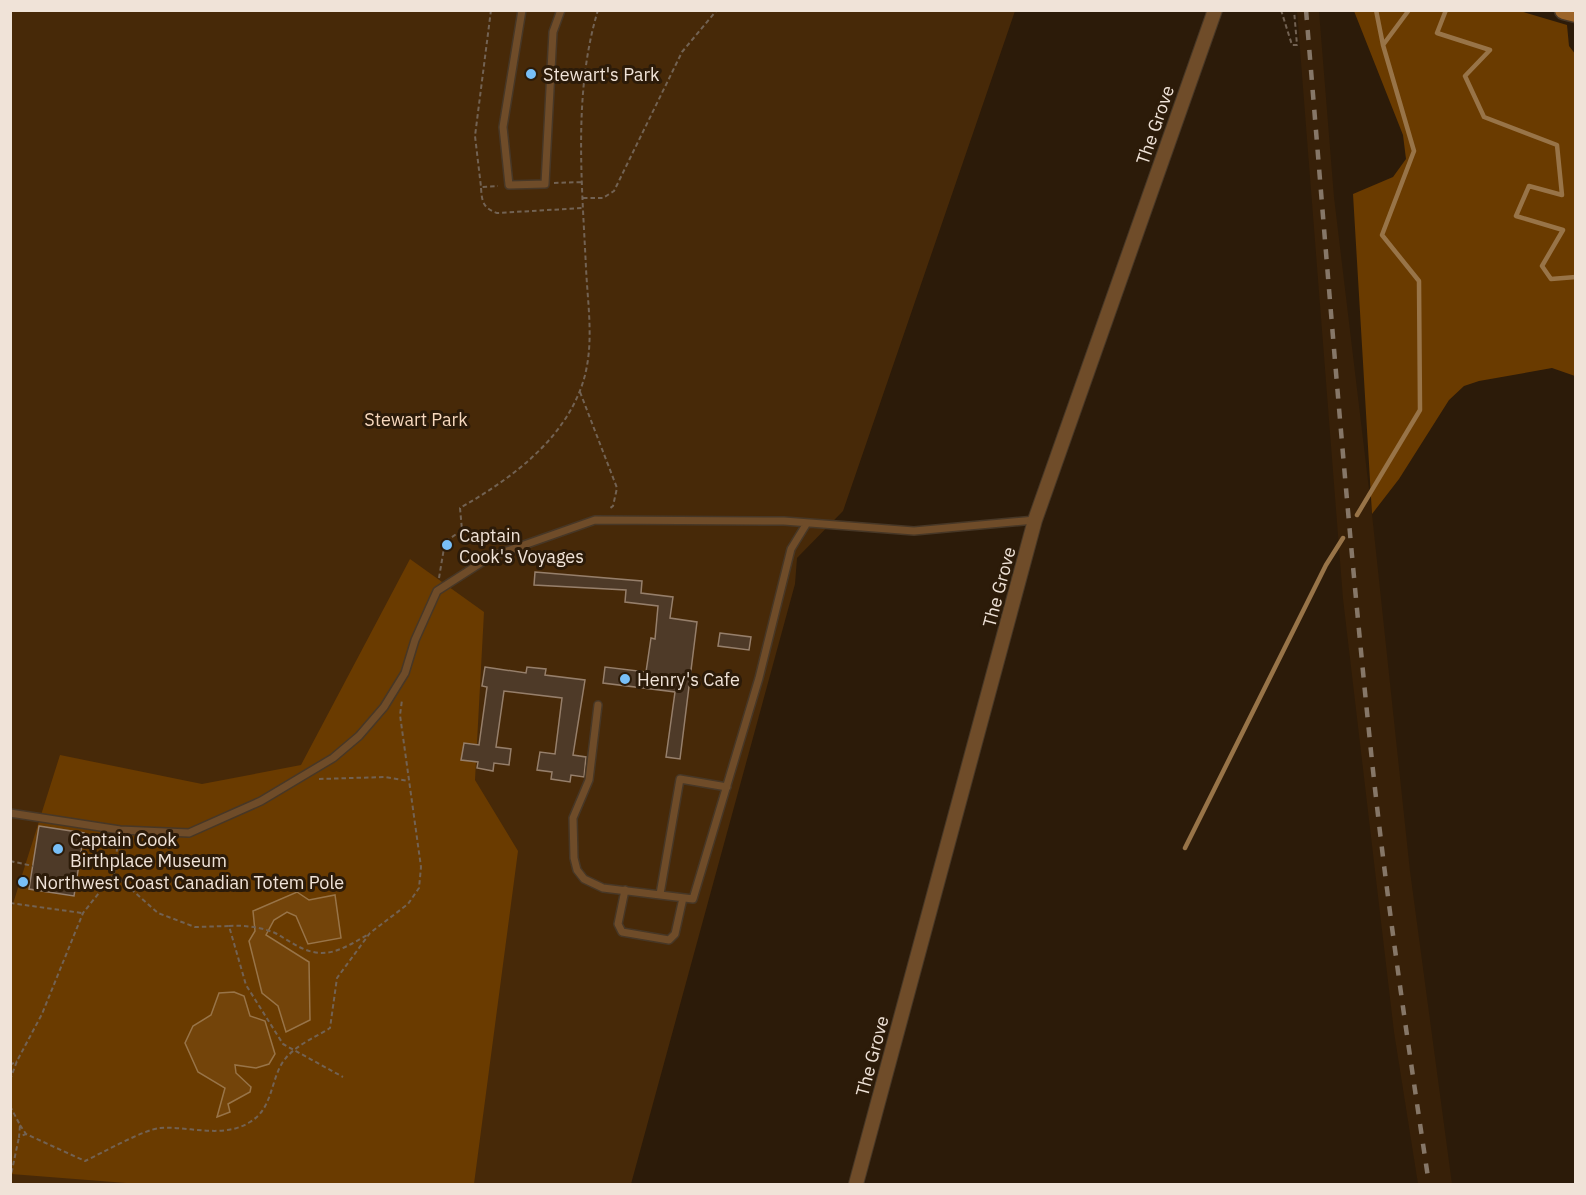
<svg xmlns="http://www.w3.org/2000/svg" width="1586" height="1195" viewBox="0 0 1586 1195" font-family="'IBM Plex Sans',sans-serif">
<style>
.built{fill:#372008}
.green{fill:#472908}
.forest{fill:#6a3b00;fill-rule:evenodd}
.water{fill:#73440a;stroke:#987448;stroke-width:1.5}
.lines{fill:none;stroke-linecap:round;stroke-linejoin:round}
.stream{stroke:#987448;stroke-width:4.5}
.building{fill:#4e3a28;stroke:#967f6b;stroke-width:1.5}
.service-casing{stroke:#473726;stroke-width:10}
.minor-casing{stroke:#473726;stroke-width:16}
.secondary-casing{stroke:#473726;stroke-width:21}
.path{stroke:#726253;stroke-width:2;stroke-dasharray:4.5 3;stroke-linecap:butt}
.service{stroke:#6f4c29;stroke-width:7}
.minor{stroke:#6f4c29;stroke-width:14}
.secondary{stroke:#9c6428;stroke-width:18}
.rail{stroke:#867768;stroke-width:4.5;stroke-dasharray:10 10;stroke-linecap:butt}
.poi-dot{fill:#78bff7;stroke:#2c1b09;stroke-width:2}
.labels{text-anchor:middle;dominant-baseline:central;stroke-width:6;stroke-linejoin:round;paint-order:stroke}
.poi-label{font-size:18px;fill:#f0e3d8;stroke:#2c1b09;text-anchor:start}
.street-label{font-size:18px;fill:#f0e3d8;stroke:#2c1b09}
.park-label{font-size:18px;fill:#f7d8be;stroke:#2c1b09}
</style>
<rect width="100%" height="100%" fill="#2c1b09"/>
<!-- built -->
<path class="built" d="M1297 11H1319L1334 197 1372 514 1410 871 1452 1184H1418L1394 1032 1343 599Z"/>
<!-- green -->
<path class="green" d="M10 11H1015L843 511 797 558 795 584 631 1184H11Z"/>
<!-- forest -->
<path class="forest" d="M1354 11H1520L1567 25 1569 46 1576 55 1575 376 1552 368 1479 381 1464 386 1449 400 1399 479 1372 514 1353 194 1393 177 1406 159 1403 135Z
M410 559 484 612 475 780 518 851 474 1184H139L11 1174V910L60 755 202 784 301 765ZM334 895 308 944 296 916 287 912 274 920 266 935 286 1032 278 1006 249 941 255 931 253 911ZM211 1015 269 1064 256 1068 235 1065 236 1073 251 1086 250 1092 235 1098 218 1116 225 1088 198 1072 193 1026Z"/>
<!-- water -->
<path class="water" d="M297 892 309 900 335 895 341 938 308 944 296 916 287 912 274 920 266 935 309 962 310 1020 286 1032 278 1006 262 993 249 941 255 931 253 911Z
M234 992 244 996 250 1016 265 1021 275 1054 269 1064 256 1068 235 1065 236 1073 251 1087 250 1092 228 1104 230 1112 217 1117 225 1088 198 1072 185 1043 193 1026 211 1015 219 993Z"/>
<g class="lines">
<!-- stream -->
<path class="stream" d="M1376 10 1383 45 1409 10
M1446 10 1437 33 1490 50 1465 76 1484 117 1557 145 1562 195 1529 186 1516 216 1563 230 1542 266 1551 279 1576 277
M1357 515 1420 410 1419 281 1382 235 1414 151 1383 45
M1185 848 1326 565 1343 538"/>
</g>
<!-- building -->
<path class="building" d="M535 572 642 581 641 593 673 597 670 618 697 622 680 759 666 757 675 692 603 683 605 667 646 672 651 638 655 639 658 606 625 602 626 590 534 585Z
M720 633 751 637 749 650 718 646Z
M485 667 526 673 527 667 546 669 545 675 585 680 573 755 586 757 584 777 571 775 570 782 551 779 552 772 537 770 540 752 555 754 562 698 504 691 496 747 511 749 509 765 494 763 493 771 477 768 478 762 461 760 464 743 479 745 487 687 482 686Z
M39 826 84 833 74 896 29 889Z"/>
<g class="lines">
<!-- service casing -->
<g class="service-casing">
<path id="service" d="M522 10 503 127 509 185 545 184 553 32 561 10
M598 705 589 780 573 818 574 858 577 870 584 879 603 888 693 899 759 678 791 549 807 523
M10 813 120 830 189 833 261 801 333 758 359 736 384 707 405 673 415 640 437 591 490 557 595 520 784 521 914 531 1035 520
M625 890 618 924 622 932 669 940 675 934 683 898
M660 894 680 779 727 787"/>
</g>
<!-- minor casing -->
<g class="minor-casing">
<path id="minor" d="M856 1184 1035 520 1215 10"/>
</g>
<!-- secondary casing -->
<g class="secondary-casing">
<path id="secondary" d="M1564 10 1576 13"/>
</g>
<!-- path -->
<path class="path" d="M491 10 475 136 481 187 498 186
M1281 10 1292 45H1297L1294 10
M554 183 581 182
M481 188C482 202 483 208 497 213L583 208
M583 198H603L614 191 682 52 717 10
M580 392 617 488 613 506 609 509
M439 578 445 542 462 530 460 508C507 481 557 446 579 393 596 353 588 310 586 268 582 183 573 92 598 10
M319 779 385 777 408 781
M10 861 33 866
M114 874 118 841
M10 903 82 913
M229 926C244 925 261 927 275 933 290 941 304 953 322 953 339 953 354 942 369 934
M10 1065 17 1061
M10 1080 17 1061 42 1014 83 913 114 874 158 913 195 927 229 926 246 985 283 1044 343 1077
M10 1106 20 1125 19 1137 26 1134
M20 1125 26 1134 85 1161C102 1153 145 1129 160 1128 190 1126 223 1139 250 1122 274 1108 270 1078 285 1059 296 1045 316 1037 330 1028L337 978 370 933 408 904 419 888 421 867 400 715 402 700
M10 1180 19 1137"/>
<!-- service -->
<use href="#service" class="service"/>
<!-- minor -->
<use href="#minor" class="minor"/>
<!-- secondary -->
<use href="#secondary" class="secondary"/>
<!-- rail -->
<path class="rail" d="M1306 10C1327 261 1346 511 1372 761 1387 903 1408 1044 1429 1184"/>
</g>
<!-- markers -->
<g class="poi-dot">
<circle cx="531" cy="74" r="6"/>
<circle cx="447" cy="545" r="6"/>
<circle cx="625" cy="679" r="6"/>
<circle cx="58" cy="849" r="6"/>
<circle cx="23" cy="882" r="6"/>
</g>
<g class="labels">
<!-- poi labels -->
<g class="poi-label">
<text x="543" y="74">Stewart's Park</text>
<text x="459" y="535">Captain<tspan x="459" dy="21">Cook's Voyages</tspan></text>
<text x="637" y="679">Henry's Cafe</text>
<text x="70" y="839">Captain Cook<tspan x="70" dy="21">Birthplace Museum</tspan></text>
<text x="35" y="882">Northwest Coast Canadian Totem Pole</text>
</g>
<!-- street labels -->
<g class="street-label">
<text transform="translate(1155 125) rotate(-71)">The Grove</text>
<text transform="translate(999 587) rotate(-75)">The Grove</text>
<text transform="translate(872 1056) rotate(-75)">The Grove</text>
</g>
<!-- park labels -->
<g class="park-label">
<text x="416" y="419">Stewart Park</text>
</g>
</g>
<!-- border -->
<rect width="1586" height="1195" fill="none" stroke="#f0e3d8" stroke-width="24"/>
</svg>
